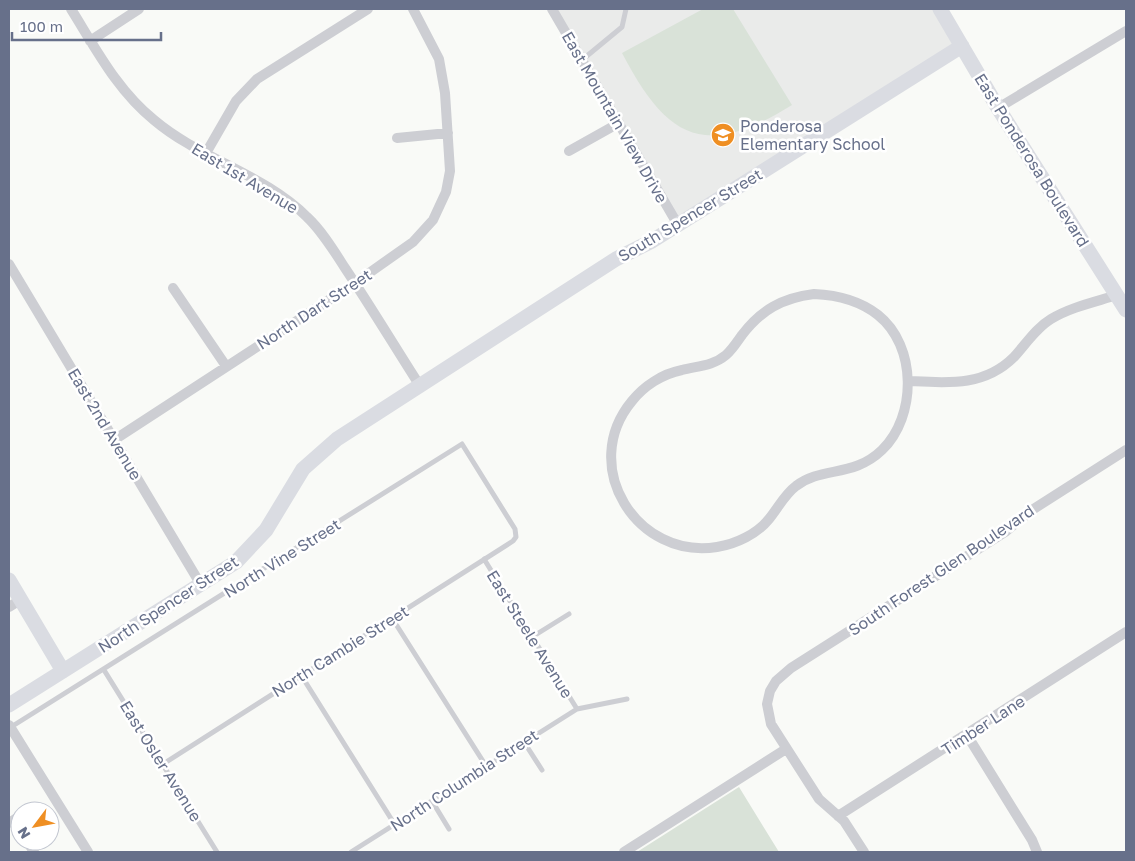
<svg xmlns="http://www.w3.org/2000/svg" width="1135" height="861" viewBox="0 0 1135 861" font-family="'Golos Text',sans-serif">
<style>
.built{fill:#eaebea}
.green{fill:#d9e2d8}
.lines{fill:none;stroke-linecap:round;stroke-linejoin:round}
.lane{stroke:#cdced3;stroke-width:5}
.street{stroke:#cdced3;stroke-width:10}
.secondary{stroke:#dadce2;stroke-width:15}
.labels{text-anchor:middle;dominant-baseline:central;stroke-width:5;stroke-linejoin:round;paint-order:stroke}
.street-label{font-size:16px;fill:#67708a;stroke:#fff}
.poi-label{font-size:16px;fill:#67708a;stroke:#fff;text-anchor:start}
</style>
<rect width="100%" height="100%" fill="#f9faf7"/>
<!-- built -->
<path class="built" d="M552 9H940L962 46 678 225Z"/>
<!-- green -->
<path class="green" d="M703 9H733L792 105C704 160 667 139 622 53Z
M739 787 779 852H637Z"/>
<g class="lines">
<!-- lane -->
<path class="lane" d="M582 60 622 27 626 9
M484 559 577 709
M392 618 486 766
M532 637 569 614
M104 670 217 852
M301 675 395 825
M11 727 462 444 515 529 516 537 513 541 163 764
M524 742 542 770
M432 801 449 829
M351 852 577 709 627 699"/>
<!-- street -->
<path class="street" d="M71 9C96 49 117 90 154 120 200 159 264 174 307 217 322 231 334 251 345 268 371 307 395 347 420 386
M552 9 678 225
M90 41 139 9
M998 108 1126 31
M397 138 448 133
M569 151 619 123
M206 153 236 101 257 79 368 9
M9 264 201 585
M173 288 226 366
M814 294C837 295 859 300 878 315 917 346 917 416 882 450 853 478 822 466 796 486 785 494 778 508 769 519 757 534 736 544 717 547 637 560 578 466 632 401 644 386 662 374 682 370 697 366 713 366 726 355 732 350 737 342 742 335 761 310 782 298 814 294Z
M909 381C947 383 984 387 1014 357 1026 344 1036 328 1051 319 1071 307 1095 302 1117 295
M114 440 355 283 413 242 433 220 446 192 450 171 445 93 439 59 413 9
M9 607 20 600
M9 725 88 852
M967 735 1032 840 1037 852
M838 816 1126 632
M14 820 20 829
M9 823 20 816
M27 841 34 852
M624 852 786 749
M864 852 844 821 819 799 771 724 767 704 770 691 776 681 791 668 1005 532 1032 510 1126 450"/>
<!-- secondary -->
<path class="secondary" d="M940 9 998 108 1126 310
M9 580 63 671
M9 705 236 562 266 530 303 469 337 439 616 259 652 241 962 46"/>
</g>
<!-- icons -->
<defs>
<g id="school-disc" transform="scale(1.25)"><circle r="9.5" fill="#ef8f23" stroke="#fff"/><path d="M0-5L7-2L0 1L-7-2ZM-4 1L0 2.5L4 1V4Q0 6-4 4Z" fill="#fff"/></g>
</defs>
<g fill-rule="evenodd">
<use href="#school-disc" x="723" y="135"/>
</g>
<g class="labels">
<!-- street labels -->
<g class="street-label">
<text transform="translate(615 117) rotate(60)">East Mountain View Drive</text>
<text transform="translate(1032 160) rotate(58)">East Ponderosa Boulevard</text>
<text transform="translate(245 178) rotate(31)">East 1st Avenue</text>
<text transform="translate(690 215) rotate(-31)">South Spencer Street</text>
<text transform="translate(314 309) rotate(-33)">North Dart Street</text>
<text transform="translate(105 424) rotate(59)">East 2nd Avenue</text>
<text transform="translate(282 558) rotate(-32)">North Vine Street</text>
<text transform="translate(941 570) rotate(-34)">South Forest Glen Boulevard</text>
<text transform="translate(168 604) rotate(-33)">North Spencer Street</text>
<text transform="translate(530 634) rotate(58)">East Steele Avenue</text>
<text transform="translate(340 651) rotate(-32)">North Cambie Street</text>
<text transform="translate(983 725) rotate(-33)">Timber Lane</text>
<text transform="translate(161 761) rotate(58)">East Osler Avenue</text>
<text transform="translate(464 780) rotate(-33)">North Columbia Street</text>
</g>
<!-- poi labels -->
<g class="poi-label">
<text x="740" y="126">Ponderosa<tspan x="740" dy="18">Elementary School</tspan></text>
</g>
</g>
<!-- border -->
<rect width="1135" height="861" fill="none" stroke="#67708a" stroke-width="20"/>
<!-- north arrow -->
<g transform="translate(35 826) rotate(238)"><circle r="24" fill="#ffffff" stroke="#c2c6d0"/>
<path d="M0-4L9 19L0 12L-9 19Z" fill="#ef8f23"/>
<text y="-8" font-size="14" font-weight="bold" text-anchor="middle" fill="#67708a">N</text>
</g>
<!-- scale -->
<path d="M12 32v8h149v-8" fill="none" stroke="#67708a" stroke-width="2.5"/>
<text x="20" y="32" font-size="15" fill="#67708a" stroke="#ffffff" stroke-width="4" paint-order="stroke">100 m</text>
</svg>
